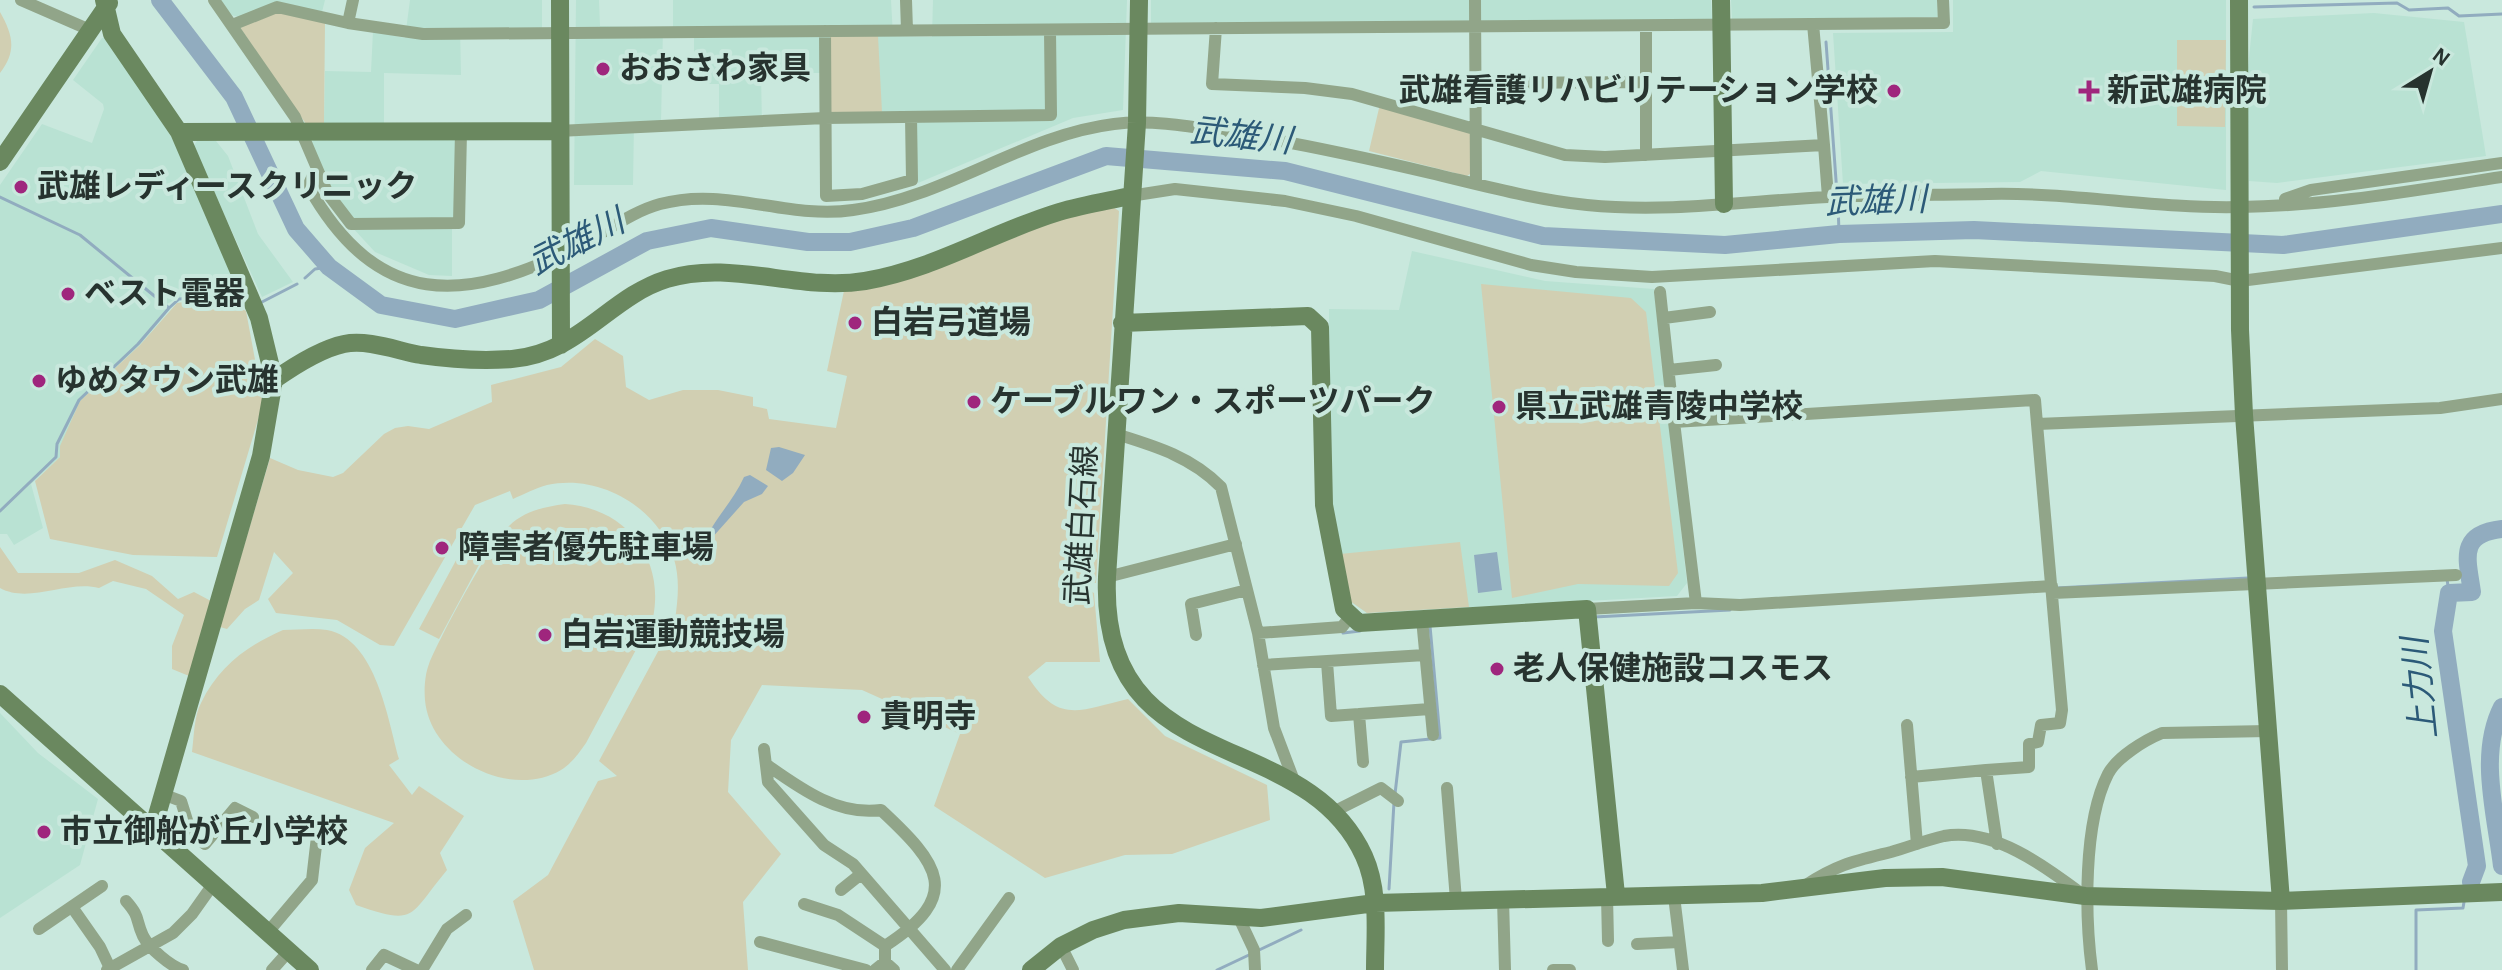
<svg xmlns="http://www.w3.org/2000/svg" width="2502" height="970" viewBox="0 0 2502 970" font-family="'Alegreya Sans','Noto Sans JP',sans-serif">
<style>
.built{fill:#b9e2d3}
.green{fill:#d1cfb2}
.water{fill:#91acbf}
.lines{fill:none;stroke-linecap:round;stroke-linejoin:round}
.stream{stroke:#91acbf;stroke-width:3}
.river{stroke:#91acbf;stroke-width:18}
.street{stroke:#91a589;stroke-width:12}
.secondary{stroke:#6a885f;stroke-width:18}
.poi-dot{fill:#9f267d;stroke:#c9e8dd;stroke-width:3}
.labels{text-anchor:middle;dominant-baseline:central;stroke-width:8;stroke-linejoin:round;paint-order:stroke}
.poi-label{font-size:32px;font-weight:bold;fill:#27332f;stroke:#c9e8dd;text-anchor:start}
.street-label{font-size:32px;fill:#27332f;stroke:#c9e8dd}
.water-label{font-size:34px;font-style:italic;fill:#2c5a78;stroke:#c9e8dd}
</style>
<rect width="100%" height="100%" fill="#c9e8dd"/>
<!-- built -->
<path class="built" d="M221 0H325L322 12 276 3 239 17 231 15Z
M410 0H542V29H460L461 75 384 73V124L465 126 463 227 452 229V276L429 275 375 252 327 200 312 142 324 123 325 71 371 72 373 31 405 38Z
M576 0H599L600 26 663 28 661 122 634 124 633 185H574Z
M673 0H891L893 36 932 37 933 0H1127L1123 110 1073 118 918 183 915 113 882 112 831 73H761L762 126 719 129V84H694V31L673 30Z
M1151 0H1471V22L1151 23Z
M1480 0H1711L1712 20 1480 22Z
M1731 0H1937L1938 17 1732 19Z
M1953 0H2226V190L2041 171 2020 182 1843 184 1833 33 1953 32Z
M2374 13 2464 22 2486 156 2277 183 2249 181 2247 77 2253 19Z
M102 38 111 39 178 148H192L197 141H216L228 156 258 234 293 282 262 297 213 190 241 295 222 291 179 297 167 304 166 314 140 345 80 401 60 457 31 484 43 528 14 545 7 534H0V185L42 124 92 143 104 109 103 104 73 80Z
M1412 251 1545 281 1654 289 1687 583 1677 596 1367 613 1350 601 1330 504 1329 309 1399 310Z
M0 713 38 753 98 799 80 865 0 918Z"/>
<!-- green -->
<path class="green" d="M279 11 325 23 324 124H306L241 29 242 24Z
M0 12C13 35 17 51 0 73Z
M830 36H878L882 112H831Z
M2177 40H2226L2225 127 2177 126Z
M1380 104 1472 134 1473 172 1467 176 1369 151Z
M1113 207 1119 211 1096 583 1068 578 1094 593 1100 662H1046L1028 677C1059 725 1080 710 1128 699L1165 736 1267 785 1270 820 1172 854 1125 855 1045 878 934 806 960 734 862 690 762 685 731 740 728 792 781 854 743 902 748 970H534L513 901 548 875 598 781 617 776 599 761 675 620C678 599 680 579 674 559 659 508 600 473 547 485 536 488 524 494 513 499L510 491 475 505 394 646 380 645 337 620 276 613 268 599 293 573 274 552 259 600 245 609 227 629 220 627 270 458 298 470 333 477 343 473 384 434 395 428 408 426 429 429 492 402 491 385 561 367 595 339 623 356 626 387 649 400 683 390H718L753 397V406L767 409 769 419 836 428 847 376 827 371 845 286 1057 219Z
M1481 284 1631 298 1646 312 1678 573 1669 586 1578 584 1512 598Z
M220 297 246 311 263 403 217 557 133 555 50 539 35 481 60 457V446L80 401 140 345 177 303Z
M565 504C626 508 665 558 653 618L586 743C579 753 572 763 561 770 510 800 430 759 425 700 424 689 425 674 429 664 440 637 489 545 509 526 524 511 544 507 565 504Z
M1460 542 1469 607 1367 613 1350 601 1340 554Z
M0 547 18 573H79L115 560 152 576 178 599 194 592 211 601 189 676 172 669V646L184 615 146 589 113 581 99 588C67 580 29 604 0 588Z
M461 551 481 561 439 639 419 629Z
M283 630C297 630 313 628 327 630 376 639 388 720 399 759L389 765 412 795 419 786 464 816 440 853 447 870C408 917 417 926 356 905L349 890 365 848 394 823 192 752C194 737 194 716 201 703 219 666 247 646 283 630Z"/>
<!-- water -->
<path class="water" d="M779 447 805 455 793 473 782 481 766 470 771 448Z
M750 475 768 486 762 494 744 502 702 549C711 521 732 504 744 477Z
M1497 552 1502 590 1478 593 1474 555Z"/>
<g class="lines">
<!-- stream -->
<path class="stream" d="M2254 7 2397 3 2409 10 2448 8 2459 16 2502 14
M1826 42 1837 194
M0 197 80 235 169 308
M1838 201 1839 234
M305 278 315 269 329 267
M262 302 297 284
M0 511 56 457 57 444 79 400 138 344 169 308 179 299 219 295 241 304
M2447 579 2449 593
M2056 588 2248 578
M1594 617 1730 610
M1343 633 1360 631
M1395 794 1401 742 1440 738 1430 626
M1389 889 1394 802
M1257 951 1301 930
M1217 970 1251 954
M2416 970V910L2463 908 2464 902"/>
<!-- river -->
<path class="river" d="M160 0 234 97 296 229 329 267 381 305 455 319 539 300 647 241 711 228 808 242H850L913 228 1106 156 1285 171 1543 236 1725 245 1839 234 1974 230 2283 245 2502 214
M2502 707C2478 754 2496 815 2502 866
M2471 882 2477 866 2443 631 2449 593 2472 592C2467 558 2458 534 2502 529"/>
<!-- street -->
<path class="street" d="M21 0 90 30
M214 0 295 117 328 194 351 224 459 223 461 132
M906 0 907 30
M1475 0 1476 184
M348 23 353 0
M232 25 277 7 348 23 423 34 1944 23 1943 0
M1646 26V155
M1216 28 1212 84 1305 88 1352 94 1565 155 1605 157 1824 145 1813 24
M825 31 826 196 862 194 912 180 911 117
M1476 83 1646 82
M558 131 825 118 1051 115 1050 31
M1824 145 1828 197
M316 169 308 186C378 310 464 304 579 246 606 232 631 212 660 204 726 186 788 220 853 210 945 198 1023 135 1114 124 1155 119 1198 128 1239 134 1303 144 1366 158 1430 173 1481 185 1535 200 1587 205 1668 213 1747 201 1828 197 1881 195 1935 195 1988 194 2072 192 2156 209 2240 207 2328 206 2416 190 2502 177
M1130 196 1175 189 1285 201 1356 216 1531 265 1576 272 1652 277 1935 261 2215 276 2240 281 2502 248
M2285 199 2311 190 2502 163
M1660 292 1674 422
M1664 318 1710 312
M1669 370 1716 365
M1116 434C1155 446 1192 457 1221 487L1258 633 1274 728 1296 786
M1107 577 1236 544
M2053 593 2456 575
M1696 603 1674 422 2035 400 2037 424 2440 408 2502 399
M1587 609 1696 603 1740 605 2052 586
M1422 619 1433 735
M1258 633 1342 627 1349 618
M1196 635 1191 604 1247 590
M1327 662 1331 716 1430 709
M1263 665 1425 655
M1359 714 1363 762
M1907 725 1917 844
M764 749 768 782 824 845 853 864 945 970
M767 765C801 789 838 816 881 810 939 864 964 895 885 946V962
M1986 770 2029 767V744L2038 742 2041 725 2060 723 2062 710 2037 424
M1911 777 1986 770 1997 844
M1447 788 1456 900
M165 795 181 801 191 833 205 844 235 808 253 817
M1335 811 1381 788 1398 801
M1806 885C1838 864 1855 861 1891 852 1909 847 1926 840 1944 836 1993 827 2046 867 2082 894
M841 890 861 874
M1607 896 1608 941
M1674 896 1683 970
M1503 899 1505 970
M126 901C141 918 135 919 143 936 149 948 170 966 183 970
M2281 901 2282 970
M804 904 838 915 885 946
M72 907 100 947 110 968
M1239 918 1254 950 1255 970
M39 929 102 886
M268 932 312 880 318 828
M760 942 866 970
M1637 944 1679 942
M1061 946 1073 970
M107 970 173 933 192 914 214 883
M272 970 289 951
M372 970 384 955 416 970
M422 970 447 929 466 915
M875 970 885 962 894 970
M957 970 1009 898
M1553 970H1570
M2092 970C2085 917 2083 823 2108 774 2117 757 2145 740 2162 733L2268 731"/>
<!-- secondary -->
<path class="secondary" d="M104 0 112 34 179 132 259 318 274 380
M560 0 561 345
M1139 0 1137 123 1107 577C1099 781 1303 722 1364 856 1380 891 1375 933 1375 970
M1721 0 1724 204
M2239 0 2240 330 2244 415 2281 901
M179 132 558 131
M0 162 109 3
M1122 323 1308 316 1320 327 1324 505 1344 609 1359 623 1587 609 1616 895
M0 694 310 970
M153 829 261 456 274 380C294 366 320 349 344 344 368 339 398 351 421 355 449 359 484 361 512 359 580 353 609 297 667 279 732 259 799 292 865 281 935 269 993 232 1059 212 1082 205 1107 201 1130 196
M1031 970 1061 946 1093 930 1124 920 1179 913 1261 918 1375 903 1762 893 1885 878 1942 877 2085 896 2281 901 2502 892"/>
</g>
<!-- markers -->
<g class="poi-dot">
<circle cx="603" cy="69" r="8"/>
<circle cx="1894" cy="91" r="8"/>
<path d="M2085 79h8v8h8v8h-8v8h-8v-8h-8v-8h8z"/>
<circle cx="21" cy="187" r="8"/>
<circle cx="68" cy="294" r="8"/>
<circle cx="855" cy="323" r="8"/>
<circle cx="39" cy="381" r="8"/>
<circle cx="974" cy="402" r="8"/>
<circle cx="1499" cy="407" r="8"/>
<circle cx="442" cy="548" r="8"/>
<circle cx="545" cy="635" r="8"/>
<circle cx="1497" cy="669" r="8"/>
<circle cx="864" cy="717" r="8"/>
<circle cx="44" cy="832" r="8"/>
</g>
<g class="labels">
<!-- poi labels -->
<g class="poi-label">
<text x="619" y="69">おおさわ家具</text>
<text x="1878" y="91" text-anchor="end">武雄看護リハビリテーション学校</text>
<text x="2107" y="91">新武雄病院</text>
<text x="37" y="187">武雄レディースクリニック</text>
<text x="84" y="294">ベスト電器</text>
<text x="871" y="323">白岩弓道場</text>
<text x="55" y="381">ゆめタウン武雄</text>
<text x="990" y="402">ケーブルワン・スポーツパーク</text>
<text x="1515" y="407">県立武雄青陵中学校</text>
<text x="458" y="548">障害者優先駐車場</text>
<text x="561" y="635">白岩運動競技場</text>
<text x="1513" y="669">老人保健施設コスモス</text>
<text x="880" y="717">貴明寺</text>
<text x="60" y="832">市立御船が丘小学校</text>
</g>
<!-- street labels -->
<g class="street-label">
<text transform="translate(1082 525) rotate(-87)">武雄白石線</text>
</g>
<!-- water labels -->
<g class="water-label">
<text transform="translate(1241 137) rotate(6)">武雄川</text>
<text transform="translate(1876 202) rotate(-2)">武雄川</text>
<text transform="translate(577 243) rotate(-27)">武雄川</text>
<text transform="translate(2421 688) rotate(-96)">上力川</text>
</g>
</g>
<!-- north arrow -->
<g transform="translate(2430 72) rotate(37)" stroke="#c9e8dd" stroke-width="6" paint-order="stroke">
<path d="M0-6L14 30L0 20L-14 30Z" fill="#27332f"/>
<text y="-12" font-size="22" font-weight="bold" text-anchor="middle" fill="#27332f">N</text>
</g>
</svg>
